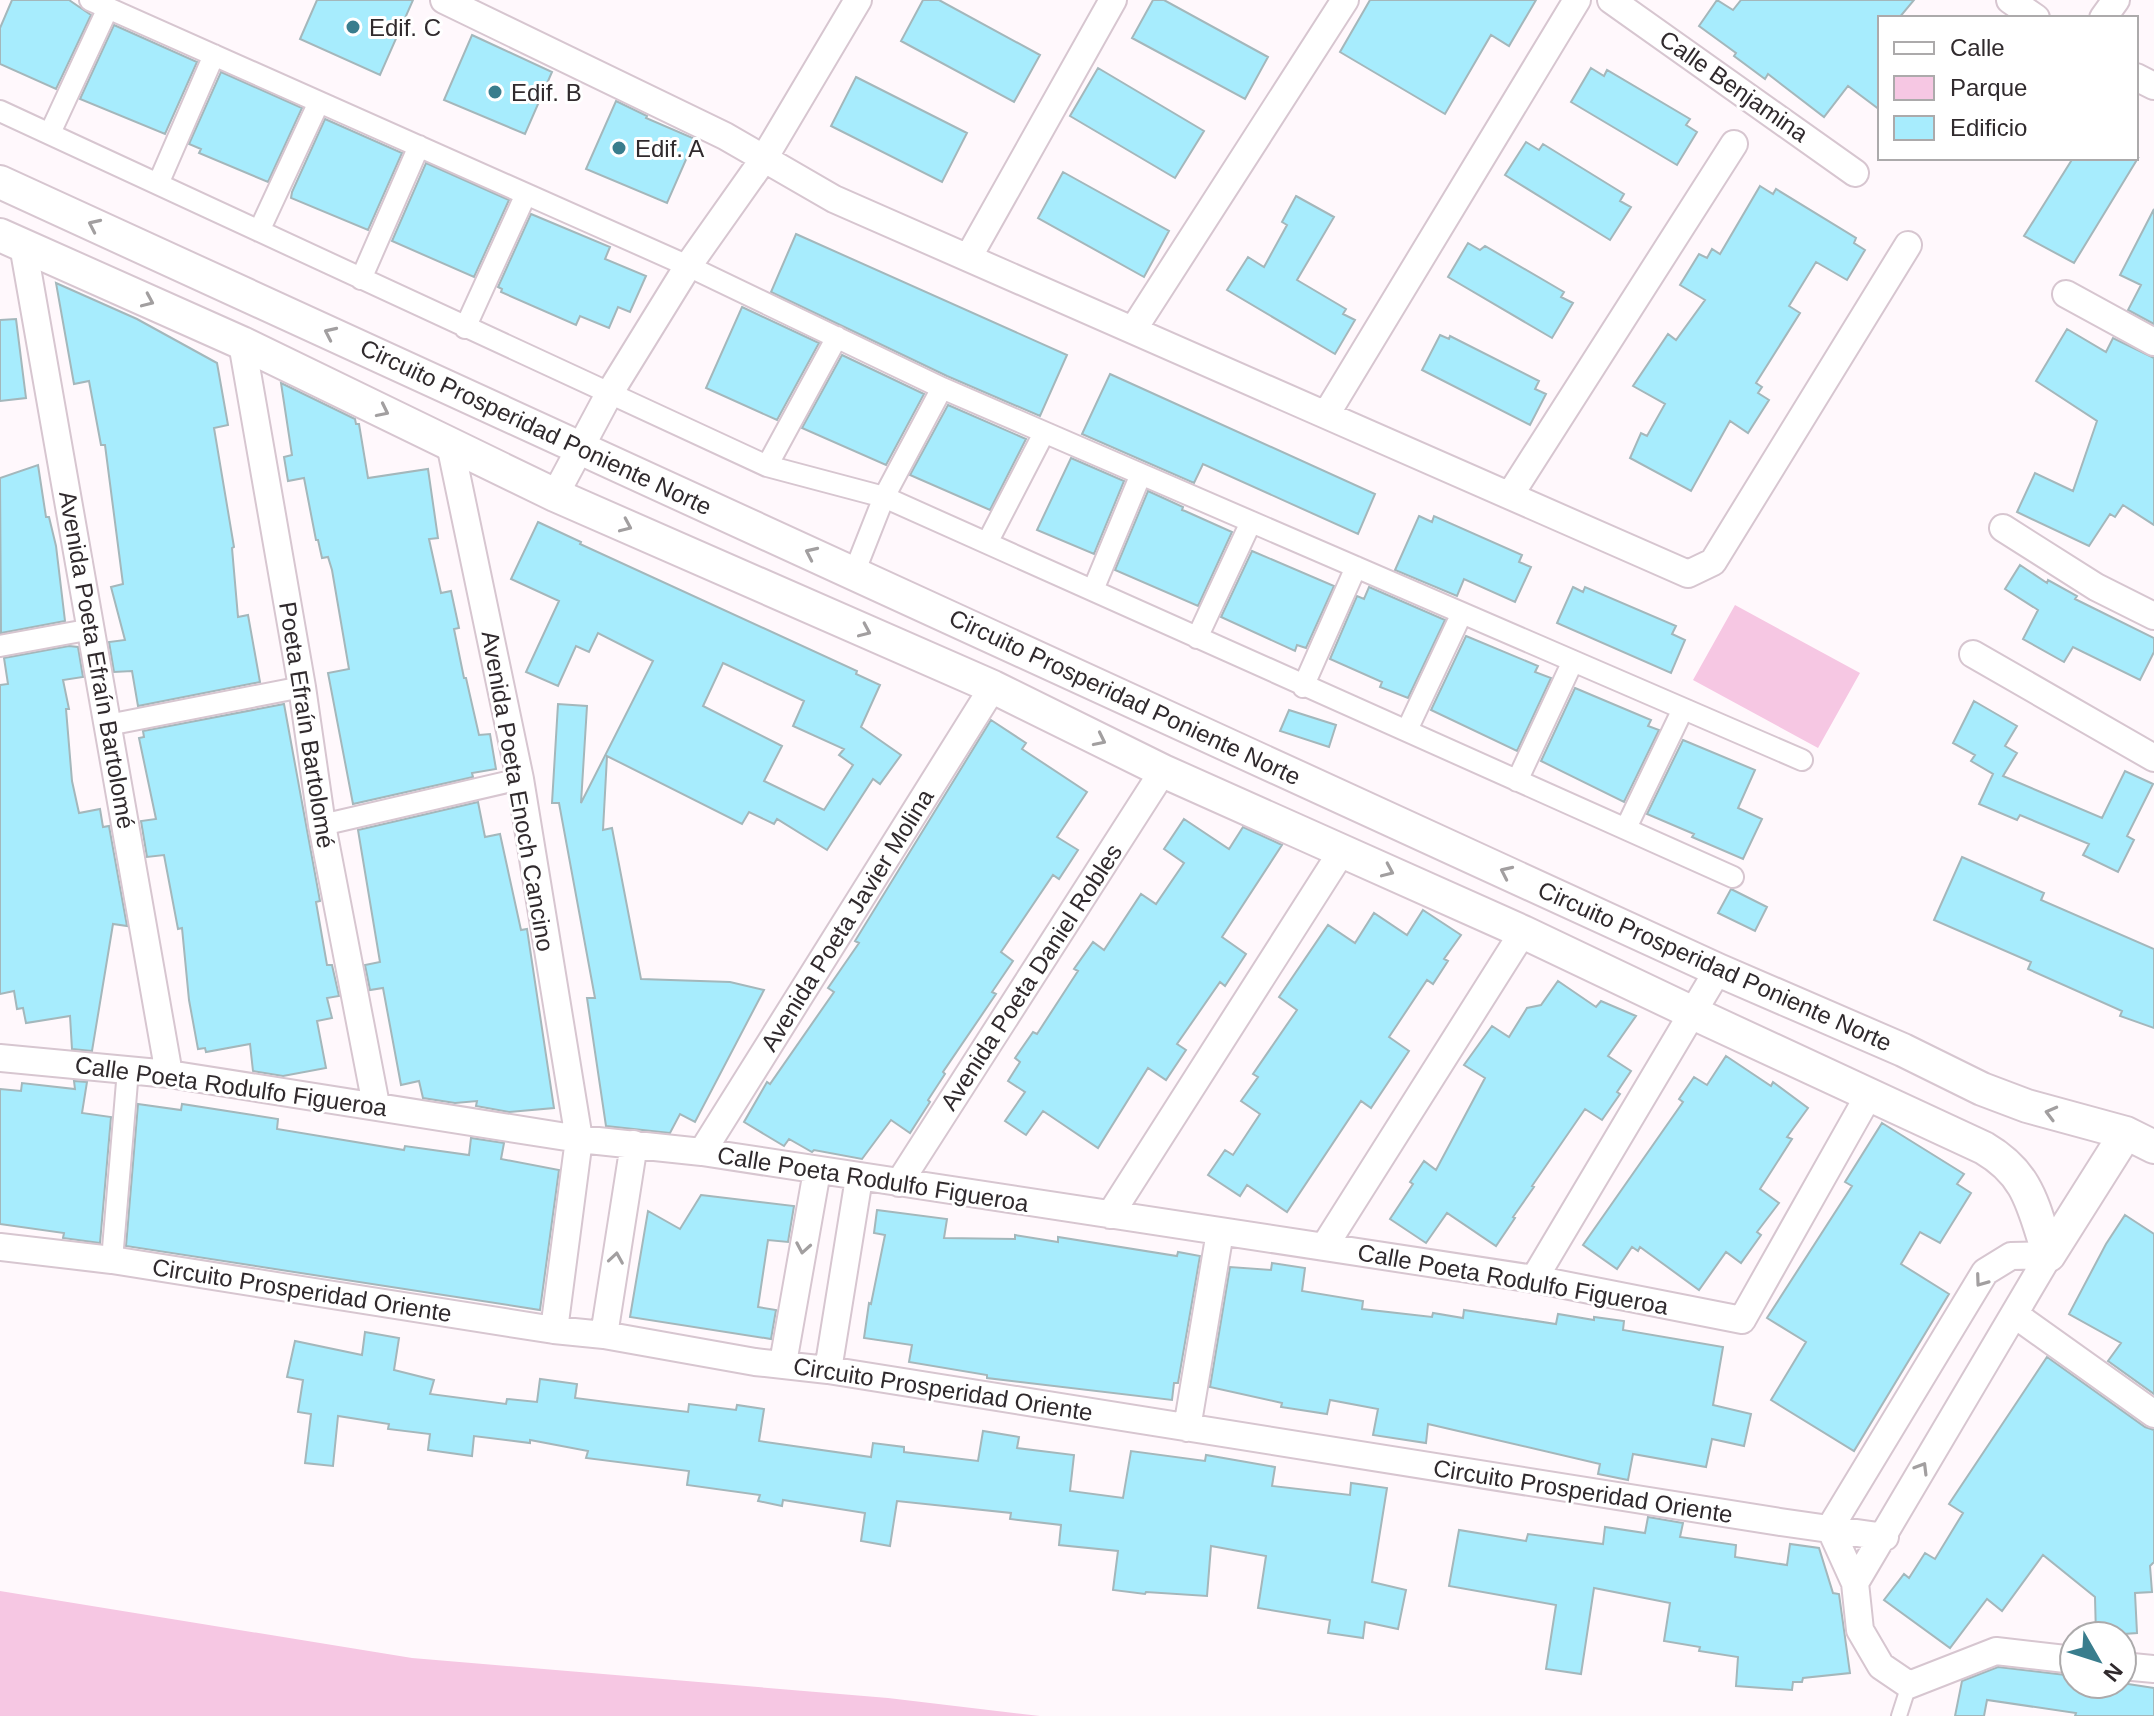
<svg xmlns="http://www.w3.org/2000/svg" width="2154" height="1716" viewBox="0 0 2154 1716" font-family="Helvetica,sans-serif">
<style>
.green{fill:#f6c7e3}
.building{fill:#a7ecfd;stroke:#a4b7bb;stroke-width:2;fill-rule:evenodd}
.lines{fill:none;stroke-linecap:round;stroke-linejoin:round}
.service-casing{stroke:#d7c6d0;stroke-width:18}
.pedestrian-casing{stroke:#d7c6d0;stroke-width:24}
.minor-casing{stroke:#d7c6d0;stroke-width:30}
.tertiary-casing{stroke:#d7c6d0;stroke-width:36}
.service{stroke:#fff;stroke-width:14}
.pedestrian{stroke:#fff;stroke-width:20}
.minor{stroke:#fff;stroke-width:26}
.tertiary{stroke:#fff;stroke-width:32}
.oneway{stroke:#a29fa0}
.poi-dot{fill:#397d8d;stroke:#fff;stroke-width:3}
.labels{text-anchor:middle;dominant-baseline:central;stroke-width:6;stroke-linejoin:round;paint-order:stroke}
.poi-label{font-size:24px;fill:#302a2d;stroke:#fff;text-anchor:start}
.street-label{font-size:24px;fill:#302a2d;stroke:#fff}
</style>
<rect width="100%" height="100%" fill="#fff8fc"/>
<!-- green -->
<path class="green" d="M1735 605 1860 673 1818 748 1693 680Z
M0 1591 412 1658 888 1698 1040 1716H0Z"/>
<!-- building -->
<path class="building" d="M12 0H69L91 15 56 89 0 64V28Z
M317 0H413L380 75 300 39Z
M923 0H939L1040 55 1014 102 901 41Z
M1153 0H1164L1268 57 1245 99 1132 38Z
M1370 0H1536L1509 46 1491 35 1445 114 1340 52Z
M1717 0 1733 10 1741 0H1914L1899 18H1880V110L1848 86 1824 117 1768 74 1765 79 1734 56 1736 53 1699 26Z
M114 25 197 62 165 134 80 99Z
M472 35 552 72 525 134 444 100Z
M1098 68 1204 131 1175 178 1070 116Z
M1591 68 1604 76 1607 70 1690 119 1686 125 1697 132 1677 165 1571 102Z
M221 72 302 108 268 182 199 153 201 149 189 144Z
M856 77 967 133 942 182 831 126Z
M616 101 647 116 646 118 695 139 667 203 586 169Z
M325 119 402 153 368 230 291 198 292 192Z
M1526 142 1539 150 1543 144 1624 194 1620 201 1631 207 1610 240 1505 175Z
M2073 158H2138L2074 263 2024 236Z
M426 163 509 200 474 277 392 241Z
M1063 172 1169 231 1144 277 1038 218Z
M1760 186 1773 194 1776 189 1856 238 1854 243 1865 250 1847 280 1816 262 1789 306 1800 313 1756 383 1762 387 1758 393 1769 400 1748 433 1730 421 1691 491 1630 458 1641 433 1647 436 1665 404 1633 386 1668 334 1676 340 1705 300 1680 285 1699 254 1707 258 1712 249 1720 254Z
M1296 196 1334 217 1297 280 1346 309 1343 314 1355 320 1335 354 1227 290 1248 257 1264 267 1287 225 1282 222Z
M2154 209V324L2128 310 2141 285 2120 275Z
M531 214 610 247 605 259 646 276 630 312 618 307 609 328 580 316 576 325 501 292 502 289 498 287Z
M796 234 1067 355 1040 416 947 376 771 292Z
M1468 243 1480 250 1485 246 1564 292 1561 297 1573 303 1552 338 1448 277Z
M56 283 137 319 217 363 228 425 214 428 234 547 232 548 238 617 248 615 260 682 138 706 132 671 114 672 109 642 125 640 111 587 123 584 105 445H101L89 381 74 384Z
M742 307 819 343 777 420 706 388Z
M16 319 26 398 0 401V320Z
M2067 329 2106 352 2113 338 2154 358V525L2123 505 2115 517 2110 514 2089 546 2017 512 2035 473 2073 491 2097 421 2036 381Z
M1440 335 1449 339 1450 336 1539 381 1535 389 1546 394 1530 425 1422 370Z
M842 355 924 394 886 465 802 428Z
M1110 374 1375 494 1358 534 1203 464 1194 483 1082 434Z
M281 383 355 419 356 424H359L368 478 428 469 438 538 429 539 441 593 451 591 459 628 454 629 464 678H466L479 735 490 734 496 769 472 773 473 777 353 804 328 673 349 669 332 570 328 557 322 558 318 540H316L304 478 288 481 284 457 292 455Z
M948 405 1026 439 990 510 910 475Z
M1071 458 1124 481 1094 554 1037 530Z
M38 465 46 517H49L56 546 65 621 1 633 0 478Z
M1148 491 1183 507 1182 510 1185 511 1232 532 1198 606 1115 570Z
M1419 516 1432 522 1434 516 1522 555 1519 562 1531 567 1515 602 1464 579 1457 596 1395 570Z
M538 522 581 542 580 544 857 671 856 674 880 685 861 727 901 755 880 784 873 779 827 850 777 819 774 824 749 812 742 824 607 756 603 830 612 828 641 979 730 982 764 990 695 1122 680 1114 670 1133 606 1126 587 998H595L559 803H552L558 704 587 706 581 803 653 661 598 633 589 652 576 646 558 686 526 672 559 601 511 579ZM723 663 804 701 793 726 844 749 839 755 853 765 824 810 764 781 782 746 703 706Z
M1252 551 1334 586 1306 648 1297 645 1295 651 1221 617Z
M2020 565 2047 583 2048 580 2077 596 2075 599 2154 638V652L2140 680 2073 647 2064 662 2023 639 2038 610 2005 589Z
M1369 587 1445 620 1408 698 1380 687 1382 682 1330 659 1357 596 1364 599Z
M1573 587 1583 592 1585 587 1676 626 1672 634 1685 640 1671 673 1557 623Z
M1466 636 1538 666 1535 672 1551 678 1517 751 1431 710Z
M69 646 78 647 83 677 63 680 69 709H66L72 781 79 813 100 809 103 827 109 826 127 926 113 924 92 1051 72 1049 70 1016 26 1023 23 1008 17 1009 14 991 0 994V685L8 684 4 658Z
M1575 688 1651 720 1648 726 1659 730 1624 802 1541 761Z
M1974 701 2017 726 2005 746 2017 753 2003 776 2102 818 2125 771 2153 784 2127 836 2134 840 2118 872 2083 855 2089 844 2020 815 2017 820 1979 804 1993 774 1971 761 1975 755 1953 743Z
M284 704 320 901 316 902 327 965H332L339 996 327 998 332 1018 317 1021 326 1068 283 1076 253 1071 250 1044 206 1052 205 1048 198 1049 189 1000 182 928 178 929 164 855 147 857 141 821 156 819 139 738 144 737 143 731Z
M1289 710 1336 725 1329 747 1280 731Z
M991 720 1026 743 1022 749 1087 792 1057 837 1078 850 1059 879 1053 875 1001 952 1013 961 992 992 996 994 943 1072 945 1074 928 1100 930 1102 910 1133 891 1120 862 1159 814 1150 812 1152 789 1139 784 1146 744 1122 767 1082 770 1084 834 992 828 988 859 943 855 941Z
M1683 740 1755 770 1738 808 1762 819 1743 859 1692 837 1694 834 1647 814Z
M478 802 485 837 500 834 521 930 527 929 554 1108 509 1112 476 1106 477 1101 455 1103 423 1098 419 1081 401 1085 383 988 370 990 365 965 380 962 358 830Z
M1184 819 1229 849 1243 827 1282 845 1222 937 1246 954 1225 986 1220 982 1177 1044 1186 1050 1166 1080 1148 1068 1098 1148 1043 1111 1026 1135 1005 1121 1025 1092 1008 1081 1020 1062 1015 1058 1033 1032 1037 1034 1078 971 1074 969 1093 942 1104 950 1141 894 1156 904 1184 863 1164 849Z
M1962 857 2044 893 2041 900 2154 949V1028L2120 1016 2122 1011 2028 969 2031 962 1934 920Z
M1731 889 1767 907 1755 931 1718 913Z
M1423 910 1461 935 1444 959 1448 961 1433 984 1427 980 1389 1037 1409 1051 1371 1108 1361 1101 1287 1212 1247 1185 1240 1196 1208 1175 1225 1150 1233 1155 1260 1114 1241 1101 1258 1077 1253 1074 1297 1010 1279 997 1328 925 1355 943 1374 913 1407 935Z
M1558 981 1596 1007 1601 1001 1636 1016 1608 1056 1631 1071 1617 1092 1620 1094 1602 1120 1585 1109 1532 1186 1534 1187 1513 1217 1515 1218 1496 1246 1447 1213 1426 1243 1390 1219 1413 1184 1410 1182 1424 1161 1436 1170 1485 1078 1464 1065 1492 1026 1509 1037 1527 1008 1541 1005Z
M1726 1056 1771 1086 1773 1082 1808 1108 1787 1137 1792 1139 1760 1189 1779 1203 1757 1232 1761 1235 1741 1263 1726 1252 1699 1290 1640 1247 1638 1251 1632 1247 1617 1269 1583 1245 1683 1102 1679 1099 1694 1077 1707 1085Z
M74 1081 87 1082 82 1113 111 1117 100 1243 63 1238 64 1233 0 1224V1089L21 1091 22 1083 75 1089Z
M138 1104 181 1110 182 1104 278 1119 277 1129 404 1150 405 1146 469 1155 471 1138 504 1143 501 1159 559 1170 540 1310 126 1246Z
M1882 1123 1964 1174 1957 1184 1971 1193 1940 1243 1920 1232 1901 1264 1949 1294 1854 1451 1771 1400 1806 1342 1767 1318 1852 1186 1845 1182Z
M701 1195 794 1206 788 1242 768 1240 758 1307 776 1310 771 1339 630 1317 648 1211 680 1229Z
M877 1210 947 1219 944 1238 1015 1239V1235L1058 1242V1237L1177 1256 1178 1252 1200 1256 1178 1383H1174L1172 1400 987 1378V1375L909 1362 912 1345 864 1338 869 1303 871 1304 885 1235 874 1233Z
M2125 1215 2154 1234V1394L2108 1361 2121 1343 2069 1314 2106 1244Z
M1272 1263 1305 1268 1302 1291 1363 1301 1362 1309 1432 1317 1433 1313 1463 1318 1464 1310 1556 1324 1558 1314 1594 1320V1317L1624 1321 1623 1330 1723 1347 1713 1405 1751 1414 1744 1446 1712 1439 1706 1467 1633 1454 1628 1480 1598 1474 1600 1464 1428 1424 1426 1443 1373 1435 1378 1409 1330 1400 1327 1414 1281 1407 1282 1403 1210 1387 1230 1267 1271 1270Z
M365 1332 399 1338 394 1370 434 1380 430 1394 506 1404 507 1399 537 1402 540 1379 577 1384 575 1398 622 1404 688 1412 689 1404 736 1410 737 1405 764 1409 759 1441 871 1457 873 1443 904 1447V1452L978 1461 983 1431 1019 1437 1017 1448 1074 1455 1070 1491 1123 1498 1131 1451 1205 1461 1206 1455 1275 1467 1272 1486 1350 1495 1351 1483 1387 1488 1372 1582 1406 1590 1398 1629 1365 1622 1363 1638 1328 1633 1330 1620 1258 1608 1266 1556 1211 1546 1207 1596 1146 1592 1145 1594 1113 1590 1118 1551 1059 1545 1061 1525 1010 1519 1011 1513 897 1501 890 1546 861 1541 865 1513 783 1500 782 1506 758 1501 760 1495 687 1485 689 1471 586 1458 588 1451 530 1440V1443L474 1436 472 1456 428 1450 430 1434 388 1429 389 1424 338 1416 333 1466 305 1463 311 1414 298 1412 303 1380 287 1377 295 1341 362 1355Z
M2047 1357 2145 1427 2154 1430V1562L2150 1566 2152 1592 2135 1593 2137 1633 2096 1636 2095 1597 2043 1555 2002 1611 1987 1599 1950 1648 1884 1600 1904 1574 1909 1578 1925 1553 1935 1559 1963 1513 1949 1504Z
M1648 1517 1683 1523 1680 1537 1736 1545 1735 1557 1787 1565 1790 1544 1819 1548 1833 1593 1839 1594 1850 1673 1803 1678 1802 1682H1793L1792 1690 1736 1686 1738 1657 1699 1651 1700 1647 1664 1641 1670 1603 1594 1588 1581 1674 1546 1669 1556 1605 1449 1586 1459 1530 1526 1541 1528 1534 1603 1544 1605 1527 1645 1533Z
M1998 1667 2074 1676V1684H2128L2154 1688V1716H2075L2076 1713 1987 1700 1984 1716H1955L1962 1681Z"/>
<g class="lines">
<!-- service casing -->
<g class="service-casing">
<path id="service" d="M1899 1716 1909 1685"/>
</g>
<!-- pedestrian casing -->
<g class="pedestrian-casing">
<path id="pedestrian" d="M90 0 688 266 942 388 1802 760
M0 111 767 466 884 497 1733 877
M50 133 108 8
M158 184 214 55
M259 231 319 102
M361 279 419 146
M465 328 526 194
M767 466 837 337
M987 543 1044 433
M854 573 884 497 942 388
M1093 590 1141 474
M1197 638 1251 522
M0 646 92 629
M1303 687 1356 567
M108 725 302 687
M1407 730 1462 613
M1517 781 1573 661
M322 825 520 779
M1626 828 1683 709
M112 1260 128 1070"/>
</g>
<!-- minor casing -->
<g class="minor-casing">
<path id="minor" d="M444 0 725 136 834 199 1688 574 1713 562 1908 245
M1611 0 1855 173
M2010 0 2036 18
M2103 18 2116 0
M2136 77 2154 86
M23 245 169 1074
M968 258 1113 0
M2066 294 2154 342
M1133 330 1345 0
M242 343 302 687 322 825 376 1105
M1327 413 1577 0
M450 444 520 779 579 1139 554 1330
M555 495 609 394 688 266 763 160 858 0
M1510 495 1734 144
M2003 528 2096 587 2154 616
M1973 654 2154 758
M0 1058 169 1074 579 1139 702 1152 1534 1279 1742 1320 1870 1093
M702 1152 993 687
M899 1183 1163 771
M1110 1215 1342 851
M0 1247 112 1260 554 1330 604 1335 755 1362 828 1370 1780 1522 1885 1537
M1324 1247 1523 932
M2049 1255 2011 1256 1985 1272 1830 1528 1855 1583 1860 1630 1881 1666 1909 1685 1996 1651 2074 1660
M1534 1279 1718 970
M2014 1314 2154 1414
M604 1335 634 1144
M783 1363 817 1171
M828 1370 859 1178
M1187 1428 1220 1232
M1855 1583 2049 1255
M2122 1666 2154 1669"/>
</g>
<!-- tertiary casing -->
<g class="tertiary-casing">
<path id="tertiary" d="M0 182 1718 970 1903 1050 1982 1089 2027 1106 2126 1133 2154 1147
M0 235 242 343 555 495 993 687 1163 771 1523 932 1693 1013 1984 1148C2030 1175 2033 1207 2049 1255
M2049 1255 2126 1133"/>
</g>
<!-- service -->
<use href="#service" class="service"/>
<!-- pedestrian -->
<use href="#pedestrian" class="pedestrian"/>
<!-- minor -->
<use href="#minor" class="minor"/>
<!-- tertiary -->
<use href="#tertiary" class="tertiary"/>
</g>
<!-- one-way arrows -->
<defs><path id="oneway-chevron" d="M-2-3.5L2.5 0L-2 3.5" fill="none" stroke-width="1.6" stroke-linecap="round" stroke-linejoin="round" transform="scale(2)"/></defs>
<g class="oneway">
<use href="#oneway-chevron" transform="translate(94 225) rotate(-155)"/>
<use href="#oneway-chevron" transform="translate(148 301) rotate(24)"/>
<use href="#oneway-chevron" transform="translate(330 333) rotate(-155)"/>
<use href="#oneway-chevron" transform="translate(383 411) rotate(26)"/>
<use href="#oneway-chevron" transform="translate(626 526) rotate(24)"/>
<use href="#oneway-chevron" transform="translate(811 553) rotate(-155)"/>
<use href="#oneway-chevron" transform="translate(865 631) rotate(24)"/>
<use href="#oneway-chevron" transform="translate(1100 740) rotate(26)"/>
<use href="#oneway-chevron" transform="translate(1388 871) rotate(24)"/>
<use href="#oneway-chevron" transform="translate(1506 872) rotate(-155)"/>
<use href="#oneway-chevron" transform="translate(2051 1113) rotate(-165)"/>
<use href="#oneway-chevron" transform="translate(803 1248) rotate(100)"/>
<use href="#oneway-chevron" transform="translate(616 1258) rotate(-81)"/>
<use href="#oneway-chevron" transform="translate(1981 1281) rotate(126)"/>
<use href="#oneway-chevron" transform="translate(1922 1468) rotate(-59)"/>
</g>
<!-- markers -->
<g class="poi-dot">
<circle cx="353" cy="27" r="8"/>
<circle cx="495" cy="92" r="8"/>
<circle cx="619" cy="148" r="8"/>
</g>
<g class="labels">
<!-- poi labels -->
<g class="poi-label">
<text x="369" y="27">Edif. C</text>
<text x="511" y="92">Edif. B</text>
<text x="635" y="148">Edif. A</text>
</g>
<!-- street labels -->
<g class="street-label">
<text transform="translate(1734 86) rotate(35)">Calle Benjamina</text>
<text transform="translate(536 427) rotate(25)">Circuito Prosperidad Poniente Norte</text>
<text transform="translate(97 660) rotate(80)">Avenida Poeta Efraín Bartolomé</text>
<text transform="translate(1125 697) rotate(25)">Circuito Prosperidad Poniente Norte</text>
<text transform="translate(307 725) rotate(81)">Poeta Efraín Bartolomé</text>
<text transform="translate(518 791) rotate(80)">Avenida Poeta Enoch Cancino</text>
<text transform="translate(847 920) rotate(-58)">Avenida Poeta Javier Molina</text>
<text transform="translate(1715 966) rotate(24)">Circuito Prosperidad Poniente Norte</text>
<text transform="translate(1031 977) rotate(-57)">Avenida Poeta Daniel Robles</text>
<text transform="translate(231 1086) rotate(8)">Calle Poeta Rodulfo Figueroa</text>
<text transform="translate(873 1179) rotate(9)">Calle Poeta Rodulfo Figueroa</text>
<text transform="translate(1513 1279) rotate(10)">Calle Poeta Rodulfo Figueroa</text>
<text transform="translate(302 1290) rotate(9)">Circuito Prosperidad Oriente</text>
<text transform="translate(943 1389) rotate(9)">Circuito Prosperidad Oriente</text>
<text transform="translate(1583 1491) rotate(9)">Circuito Prosperidad Oriente</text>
</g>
</g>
<!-- legend -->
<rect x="1878" y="16" width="260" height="144" fill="#ffffff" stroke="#acaaab" stroke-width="2"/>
<rect x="1894" y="42" width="40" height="12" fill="#ffffff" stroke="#acaaab" stroke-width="2"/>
<text x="1950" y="56" font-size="24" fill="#302a2d">Calle</text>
<rect x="1894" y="76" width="40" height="24" fill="#f6c7e3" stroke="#acaaab" stroke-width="2"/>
<text x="1950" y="96" font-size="24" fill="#302a2d">Parque</text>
<rect x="1894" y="116" width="40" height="24" fill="#a7ecfd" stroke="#acaaab" stroke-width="2"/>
<text x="1950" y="136" font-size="24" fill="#302a2d">Edificio</text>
<!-- north arrow -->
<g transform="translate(2098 1660) rotate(129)"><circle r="38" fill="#ffffff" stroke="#acaaab" stroke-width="2"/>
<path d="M0-6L14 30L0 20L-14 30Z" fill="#397d8d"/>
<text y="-12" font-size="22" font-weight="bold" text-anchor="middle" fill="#302a2d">N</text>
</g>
</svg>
